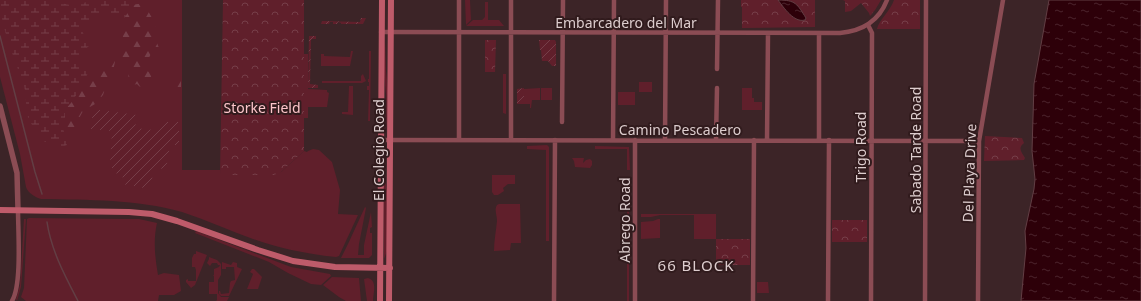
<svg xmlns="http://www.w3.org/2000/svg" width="1141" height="301" viewBox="0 0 1141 301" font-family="'Noto Sans',sans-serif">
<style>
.grass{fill:#601f2b}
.forest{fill:url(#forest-firs)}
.wetland{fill:url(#wetland-marsh)}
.park{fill:url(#park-crowns)}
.garden{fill:url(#garden-furrows)}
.water{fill:url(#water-ripples);stroke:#623e44}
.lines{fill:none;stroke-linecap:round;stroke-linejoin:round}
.stream{stroke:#623e44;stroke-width:1.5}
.minor{stroke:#8b4c54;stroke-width:4.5}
.tertiary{stroke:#8b4c54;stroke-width:5.5}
.secondary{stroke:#be5b6a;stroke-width:6}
.labels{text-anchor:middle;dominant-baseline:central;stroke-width:4;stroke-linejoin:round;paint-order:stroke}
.street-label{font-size:14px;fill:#ddcdce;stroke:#311b1d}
.park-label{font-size:14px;fill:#fcc5ca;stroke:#311b1d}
.neighbourhood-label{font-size:15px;letter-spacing:1px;fill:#ddcdce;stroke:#311b1d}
</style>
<defs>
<pattern id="forest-firs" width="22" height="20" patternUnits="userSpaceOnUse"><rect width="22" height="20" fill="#601f2b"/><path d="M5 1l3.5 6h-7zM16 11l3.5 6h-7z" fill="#763e49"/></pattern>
<pattern id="wetland-marsh" width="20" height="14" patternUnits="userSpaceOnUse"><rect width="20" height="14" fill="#601f2b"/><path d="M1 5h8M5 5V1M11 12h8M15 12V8" fill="none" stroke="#763e49"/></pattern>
<pattern id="park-crowns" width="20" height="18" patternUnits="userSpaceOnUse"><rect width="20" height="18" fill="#601f2b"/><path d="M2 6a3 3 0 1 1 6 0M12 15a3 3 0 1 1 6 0" fill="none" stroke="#763e49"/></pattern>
<pattern id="garden-furrows" width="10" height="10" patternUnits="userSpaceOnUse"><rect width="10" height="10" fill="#601f2b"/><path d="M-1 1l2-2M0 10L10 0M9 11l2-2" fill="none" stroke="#763e49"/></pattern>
<pattern id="water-ripples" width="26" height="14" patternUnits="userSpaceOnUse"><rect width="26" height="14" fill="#2d0009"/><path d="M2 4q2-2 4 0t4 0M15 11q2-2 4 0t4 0" fill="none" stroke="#4b242c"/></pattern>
</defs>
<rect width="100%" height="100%" fill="#3c2427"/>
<!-- grass -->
<path class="grass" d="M0 0H182V170H220V175L281 172 304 151 307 152 308 151 313 149 319 150 332 162 340 190 338 214 358 215 339 256 336 257C308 254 280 249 253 239 230 231 207 220 182 212 136 199 89 200 41 199 35 197 28 193 26 187L20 154 0 77Z
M465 0H470L471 20 466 25Z
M485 2H488V20H499L504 26H466L473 20H482L485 17Z
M385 41 386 71 388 89 386 132C385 120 387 107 386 94 384 77 382 59 385 41Z
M351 51H353L350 66H321V54H324V56L350 57Z
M369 51H371L370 121H368L369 90H367V86H369V82H368V79H369Z
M304 54H308V89L327 90V92L329 93 327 107H308V118H304Z
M363 74 366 81 362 83H322V81H361V76Z
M503 74H506V114L503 113Z
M639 82H652V92H639Z
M349 86H353V115L342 114V112H348Z
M540 88V100H532L531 108H530V104H524V89Z
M541 88H552V100H541Z
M742 88H752V98H754V102H762V110H742Z
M618 92H635V105H618Z
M547 145 549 147V241H546V150L527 149V146Z
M595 146 629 147 630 170H627V149H595Z
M385 148V177L387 193V251L384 259 383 157Z
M572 158H584L583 163 586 160 590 159 592 161V165L590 168 575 167 574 161Z
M492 175H515V184H508L503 188 504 191 498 195H494L492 192Z
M499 204H520L521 243H511L510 250 494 251C494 241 496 231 497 221 497 215 494 210 497 205Z
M365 207 366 208 359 244 358 255H364V245L371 212 372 227 370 228V233H372V255L369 258H341L348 244Z
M627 209 629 212V246L623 245V243H624V231H627Z
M641 214H716V239H694V215H660L651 217H641Z
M29 218 127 219H139L157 223C153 240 155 258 158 275L164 273 179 275 181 291 174 295H159L158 301H26L21 297 24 288 27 219Z
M24 219H26L21 287 17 301 16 299 20 285Z
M658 219H660V238L641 239V222L653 221Z
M196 231 291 267 330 274 331 276 321 285 311 284 288 273 269 262 195 233Z
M196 251 207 255 195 285 191 288 186 282V280L188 279V281H196V270L195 267H192V258L194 254H196Z
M209 257 217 260 221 264V275L218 280V293L221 297H229L227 301H216L217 300V294H209V282H214V276L213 275H214V269L219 267 220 265H218L217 263H212L210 266 207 263 209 259Z
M627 258H629V301H627Z
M233 262 237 263V267L242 269 229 296H221L219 294V291H220L221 294 229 293 230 283 231 281 235 280 234 267H226V269H222V262L231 265Z
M252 269H254L262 277 258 289H247L253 274 250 272Z
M332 277 359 278 361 301H346L339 297 323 285Z
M368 278C378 281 373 293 373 301H367L364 279Z
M757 282H768L769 293H757Z"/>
<!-- forest -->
<path class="forest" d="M141 0H147C148 4 145 6 141 8L143 9 144 12 141 14 139 20 141 21 145 19 149 12C154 18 159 34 154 41L157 43 159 48C152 50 150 55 147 63L145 64 146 69 149 72 153 73 151 76 152 79 155 80 156 81 154 82 151 87C146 90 141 89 137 84L133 85C128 81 127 70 128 64L122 62 116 57 113 71 109 78 103 95 95 104 83 111 77 122V137L74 138C66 132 64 119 65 109L71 103 82 85 88 73 115 55 117 50 124 48 134 50C132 46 126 43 124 39 118 29 126 3 139 4Z
M179 70 181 71V91L179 92 176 91V71Z"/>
<!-- wetland -->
<path class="wetland" d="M0 0H42L71 5H78L92 0H128L134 5C127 10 129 13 124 18L121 15 109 16 106 13 91 19 82 29 86 43 89 46 80 54 78 61 88 73C82 86 75 99 65 109V124L63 129 67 140V145L60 148 52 141 45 142C38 136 32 126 28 117 25 107 27 96 24 86 16 62 0 26 0 0Z"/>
<!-- park -->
<path class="park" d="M223 0H304V151L281 172 274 175H220Z
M741 0H815V27L742 28V7H741Z
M843 0H881L875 10 870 16 869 13 861 3 851 11 845 12V1Z
M894 0H920V29H877C879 20 891 10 894 0Z
M485 40H496L495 72H485Z
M985 136 1022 138 1024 143C1017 148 1022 153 1025 158L1024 160 984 161Z
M832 220H867V242H832Z
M716 239H750V265H716Z"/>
<!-- garden -->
<path class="garden" d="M361 18H366L363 24H341V23L338 22 337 24H333V22H330L329 24H321L322 21 360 22Z
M309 36H316V39H312L311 40 310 84 318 85V88H308Z
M539 40H555L556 42V66H552L548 61H542L541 50H540Z
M524 88V104H517V89Z
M93 109 137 115 135 128 154 130 163 122H179V145H170L166 169 154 168 150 189 122 184 123 175 115 173 110 165 112 131 91 129Z"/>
<!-- water -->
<path class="water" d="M778 0C796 0 797 4 806 18L805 20C794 23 784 8 778 0Z
M1049 0H1141V301H1021L1026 248 1025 231 1034 189 1035 179 1032 151 1034 84Z"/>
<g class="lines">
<!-- stream -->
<path class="stream" d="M0 36 35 172 42 194
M47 222C51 250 65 276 78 301"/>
<!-- minor -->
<path class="minor" d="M868 25 872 33 871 301
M381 32 840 33C862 31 879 21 887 0
M819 33V140
M717 69 718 0
M562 122 563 0
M381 140 979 141
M459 140V0
M511 140V0
M613 140 614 0
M665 140 666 0
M716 140 717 88
M767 141 768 33
M12 301C22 285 18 231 18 210
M554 301 555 140
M635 301V140
M753 301 754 140
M828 301 829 140
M925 301 926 0
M978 301 979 141 1003 0"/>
<!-- tertiary -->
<path class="tertiary" d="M0 106 17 173 18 210"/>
<!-- secondary -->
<path class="secondary" d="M0 210 129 212 152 214 177 221 258 250 293 261 335 267 390 268
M380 301 382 0
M389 301 391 0"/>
</g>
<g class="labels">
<!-- street labels -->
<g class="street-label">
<text x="626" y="22">Embarcadero del Mar</text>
<text x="680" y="129">Camino Pescadero</text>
<text transform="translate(860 147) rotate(-90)">Trigo Road</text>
<text transform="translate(378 150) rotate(-90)">El Colegio Road</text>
<text transform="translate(915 150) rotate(-90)">Sabado Tarde Road</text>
<text transform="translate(969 173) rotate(-88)">Del Playa Drive</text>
<text transform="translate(624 220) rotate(-90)">Abrego Road</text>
</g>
<!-- park labels -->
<g class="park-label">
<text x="262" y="107">Storke Field</text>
</g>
<!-- neighbourhood labels -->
<g class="neighbourhood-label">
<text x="696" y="265">66 BLOCK</text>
</g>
</g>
</svg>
